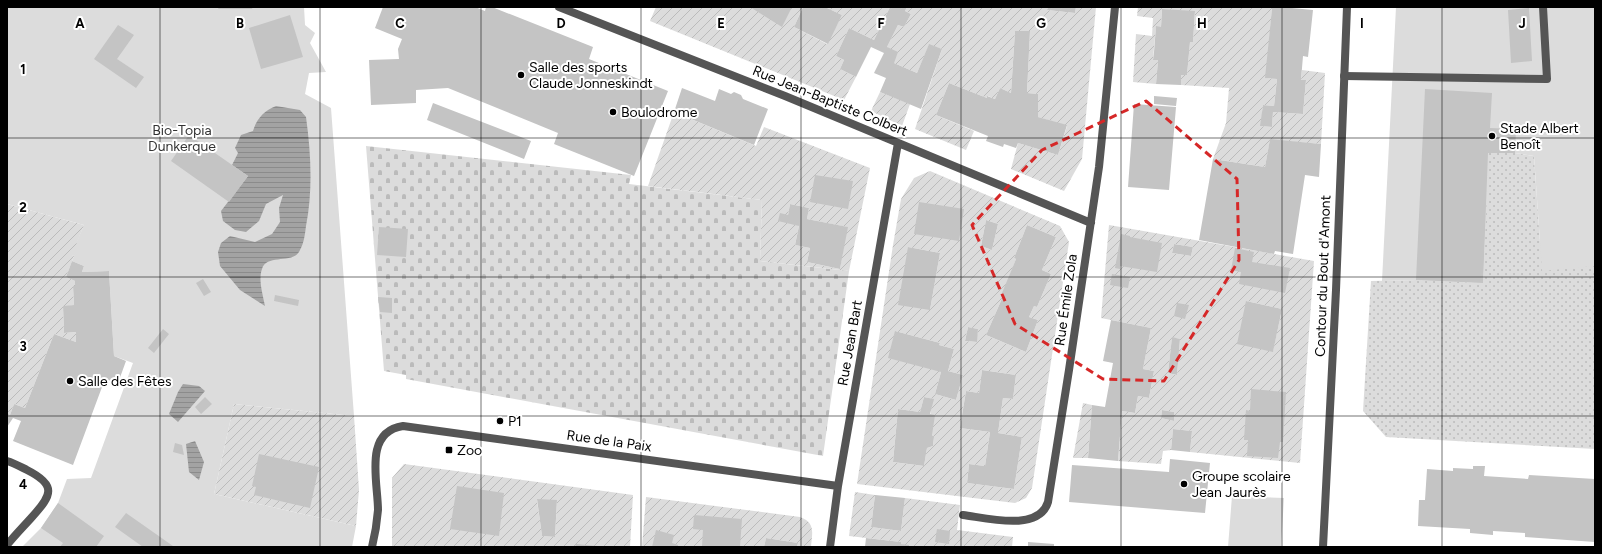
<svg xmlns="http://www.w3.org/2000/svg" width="1602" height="554" viewBox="0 0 1602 554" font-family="Figtree,sans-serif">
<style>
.grass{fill:url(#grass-dots)}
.cemetery{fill:url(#cemetery-stones)}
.park{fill:#dcdcdc}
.garden{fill:url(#garden-furrows);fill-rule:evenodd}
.water{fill:url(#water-rules)}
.building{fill:#c4c4c4}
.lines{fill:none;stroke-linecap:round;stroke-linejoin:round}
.service{stroke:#555;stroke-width:8}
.minor{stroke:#555;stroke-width:8}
.marked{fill:none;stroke:#d62828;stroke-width:3;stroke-dasharray:8 5;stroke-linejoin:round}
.grid{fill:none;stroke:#000;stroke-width:1;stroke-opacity:0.55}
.poi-dot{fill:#000;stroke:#fff;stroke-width:1.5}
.labels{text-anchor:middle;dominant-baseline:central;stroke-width:4;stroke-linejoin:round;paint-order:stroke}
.poi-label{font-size:14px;fill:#000;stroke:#fff;text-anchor:start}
.street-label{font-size:14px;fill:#000;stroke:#fff}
.park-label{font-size:14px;fill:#333;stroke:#fff}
.grid-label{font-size:13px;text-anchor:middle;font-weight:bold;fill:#000;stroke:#fff;stroke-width:4;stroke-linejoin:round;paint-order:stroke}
</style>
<defs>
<pattern id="grass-dots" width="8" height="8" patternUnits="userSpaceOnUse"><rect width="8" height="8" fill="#dcdcdc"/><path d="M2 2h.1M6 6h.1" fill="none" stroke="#bbb" stroke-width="1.8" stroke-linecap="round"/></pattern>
<pattern id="cemetery-stones" width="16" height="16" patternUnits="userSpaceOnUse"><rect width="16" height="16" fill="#dcdcdc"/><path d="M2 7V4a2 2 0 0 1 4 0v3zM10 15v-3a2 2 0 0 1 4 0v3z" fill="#bbb"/></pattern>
<pattern id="garden-furrows" width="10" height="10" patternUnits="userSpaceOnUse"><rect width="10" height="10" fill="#dcdcdc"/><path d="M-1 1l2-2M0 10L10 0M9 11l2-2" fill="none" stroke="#bbb"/></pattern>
<pattern id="water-rules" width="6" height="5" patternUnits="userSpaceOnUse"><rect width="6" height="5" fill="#a3a3a3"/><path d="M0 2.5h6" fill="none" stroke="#8b8b8b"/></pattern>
</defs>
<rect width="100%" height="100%" fill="#fff"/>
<!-- grass -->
<path class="grass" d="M1488 153H1515L1534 156 1540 242 1595 237V449L1386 437 1363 411 1371 281 1416 280 1483 283Z"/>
<!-- cemetery -->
<path class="cemetery" d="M366 146 631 175 629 184 762 200 760 261 849 271 823 456 406 379V375L384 371Z"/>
<!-- park -->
<path class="park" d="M7 7H304L305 25 315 33 310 43 326 72 309 73 305 94 331 108 354 416 234 404 214 494 356 526 352 547H22L41 528 58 503 67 479 91 478 133 363 114 356 109 271 82 272 84 266 72 261 74 256 71 255 84 225 7 204Z
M1396 7H1595V266L1542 271 1534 156 1515 153H1489L1483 283 1416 280 1382 281Z
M1232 496 1284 498 1281 547H1228Z"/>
<!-- garden -->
<path class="garden" d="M656 7H803L794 27 827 44 842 15 825 7H890L874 40 849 28 836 56 844 60 840 69 856 77 844 100 650 21Z
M907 7H1048L1047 10 1075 13 1076 7H1096L1082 159 1064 191 1011 169 1018 143 1058 155 1067 126 1038 117V94L1027 93 1030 31H1015L1011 93 1000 88 995 99 988 96 987 98 949 83 936 115 974 131 966 150 915 129 942 49 929 45 917 73 894 63 887 47 898 25 904 27 911 14 905 11Z
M1138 7H1281V8H1272L1266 78 1277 79 1274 106 1263 105 1261 126 1272 127 1273 112 1303 114 1306 80H1301L1302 70 1325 73 1321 144 1270 140 1265 167 1213 159 1226 123 1229 88 1181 85V75H1187L1190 42H1193L1195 12 1162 9 1161 27H1156L1153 59 1158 60 1156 84 1133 82 1136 34 1152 36 1153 18 1137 16Z
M880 92 910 104 902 126 871 111Z
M674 112 756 146 764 127 870 168 849 271 760 261 762 200 648 186ZM790 204 809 208 807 219 847 227 840 269 807 262 810 248 795 245 799 226 788 215Z
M930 171 1060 226 1069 242 1032 488 1026 498 1015 503 857 484 893 245 901 199 914 178ZM986 220 998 224 992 250 981 246ZM1027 225 1056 237 1042 270 1051 274 1037 307 1034 306 1029 317 1038 320 1026 352 986 335 1004 294 1003 293 1016 259 1014 258ZM908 247 940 253 930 310ZM968 327 978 329 976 342 965 341ZM895 331 940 343 939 345 954 349 948 371 963 375 956 400 935 394 941 372ZM982 370 1016 375 1013 399 1003 398 998 433 1022 437 1014 489 967 483 969 464 985 466 990 432 960 428 966 391 979 393ZM924 397 933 399C931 409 927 429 934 438L933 446 927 448 924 466 893 462 898 409 920 412Z
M7 204 84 225 72 255 74 256 66 277 75 281V286H73L74 305 63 307 64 333 76 332V342L54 334 25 408 14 404 10 415 7 413Z
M1109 225 1314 261 1300 463 1190 452 1192 431 1173 429 1171 450 1163 451 1161 464 1118 461 1122 411 1135 413 1138 396 1149 398 1154 371 1143 369 1151 328 1101 318ZM1174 244 1193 247 1191 256 1172 253ZM1246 301 1282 309 1273 351ZM1172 338 1180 339 1177 375 1168 373ZM1162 410 1174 412V421L1161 418Z
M1083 403 1092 405 1088 458H1073Z
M234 404 354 416 359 490 356 526 214 494Z
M404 464 633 495 630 547H392V478ZM537 500 557 501 555 537 542 536Z
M855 492 875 495 871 527 901 531 905 498 960 505 957 530 1013 537 1012 547H909L901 544V542L849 536Z
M646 497 800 517C816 523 812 533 811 547H797L798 543 766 538 764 547H642Z"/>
<!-- water -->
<path class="water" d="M276 106 300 110 306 117C311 153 313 191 306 226 305 234 304 243 300 250 294 265 267 253 262 269 258 280 263 295 265 306L240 290 220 266 218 252 221 243 230 236 255 242 272 234 280 222 279 208 283 195 266 204 259 221 246 232 235 230 223 221 221 211 248 176 232 165 238 153 235 148 241 135 253 131C257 118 264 111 276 106Z
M183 384 199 386 205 391 178 422 169 414 178 392Z
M195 441 204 462 199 480 189 472 186 444Z"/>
<!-- building -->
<path class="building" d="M219 7H253L252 9H218Z
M383 7H475L485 11 486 7H492L593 47 589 59 668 91 634 176 554 144 558 133 448 88 416 90V103L371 105 369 60 399 59 398 49 402 39 375 28Z
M750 7H792L782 27Z
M803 7H825L842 15 828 44 794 27Z
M890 7H907L905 11 911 14 904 27 898 25 887 47 898 52 894 63 917 73 929 44 942 49 921 109 880 92 886 78 874 73 884 53 871 47 856 77 840 69 844 60 836 56 849 28 874 40Z
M1048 7H1076L1075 13 1047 10Z
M1281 7 1313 10 1308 57 1303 56 1301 80H1306L1303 114 1273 112 1272 127 1260 126 1263 105 1274 106 1277 79 1265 78 1272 8H1281Z
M1529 8 1532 61 1511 63 1508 10Z
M1162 9 1195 11 1193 42H1190L1187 75H1181V85L1156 84 1158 60H1153L1154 52 1156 26 1161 27Z
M290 15 303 57 261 69 249 28Z
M118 25 134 35 117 59 144 77 136 88 94 59Z
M1015 31H1030L1027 93 1038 94V117L1067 125 1058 155 1018 143 1016 148 1004 144 1003 147 986 141 988 136 936 115 949 83 987 98V96L995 99 1000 88 1011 93Z
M682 88 715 101 719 89 731 94 734 92 741 95 743 99 768 109 754 145 674 112Z
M1425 89 1492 93 1490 128 1516 129 1515 153H1488L1483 283 1416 280Z
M1154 96 1177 98 1176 106 1154 104Z
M433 103 531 141 524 159 427 120Z
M1134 104 1176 107 1169 190 1128 187Z
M189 135 248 176 229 202 171 161Z
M1270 139 1321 144 1319 177 1305 175 1293 254 1275 251 1274 254 1199 240 1213 159 1265 167Z
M815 175 853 181 848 209 810 202Z
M919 202 964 209 959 241 914 234Z
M790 204 809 208 807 219 848 227 840 269 807 262 810 248 795 245 799 226 778 221 780 213 788 215Z
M986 220 998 224 992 250 981 246Z
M1027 225 1056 237 1042 270 1051 274 1037 307 1034 306 1029 317 1038 320 1026 352 986 335 1004 294 1002 293 1016 259 1014 258Z
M379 227 408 229 406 257 377 255Z
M1121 234 1130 236V237L1162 243 1157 272 1120 266V269L1115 268Z
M1174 244 1193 247 1191 256 1172 253Z
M908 247 940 253 930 310 898 305Z
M1235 248 1254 252 1252 262 1290 268 1285 293 1239 284 1241 272 1231 270Z
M72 261 84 266 82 272 109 271 114 356 126 361 118 383 105 379 73 465 13 441 21 421 13 418 7 427V413L10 415 14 404 25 408 54 334 76 342V332L64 333 63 306 74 305 73 286H75V281L66 277Z
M1112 274 1130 277 1128 288 1110 285Z
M203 279 211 292 204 296 196 283Z
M275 295 299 300 298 306 274 301Z
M378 297 392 298V313L380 312Z
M1246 301 1282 309 1273 352 1237 344Z
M1177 303 1189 305 1185 319 1174 316Z
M1111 320 1151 328 1143 369 1154 371 1149 398 1138 396 1135 413 1122 411 1118 461 1088 458 1092 405 1105 407 1113 363 1103 361Z
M968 327 978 329 977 342 965 341Z
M163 329 169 334 154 353 148 348Z
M895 331 940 343 939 345 954 349 948 371 963 375 956 400 935 394 941 372 888 358Z
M1172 337 1180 339 1177 375 1168 373Z
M982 370 1016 375 1013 399 1003 398 998 433 1022 437 1014 489 967 483 969 464 985 466 990 432 960 428 966 391 979 393Z
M1251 389 1286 392 1283 442H1280L1278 458 1247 456 1248 440H1244L1246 410 1250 411Z
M205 397 212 404 201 414 195 407Z
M924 397 934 399 930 414 935 415 932 435 934 437 933 446 927 448 924 466 893 462 898 409 920 412Z
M1162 410 1174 412V421L1161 418Z
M1173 429 1192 431 1190 452 1171 450Z
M175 443 182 445 184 455 173 452Z
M259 454 319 467 310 508 254 495 256 487 252 486Z
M1170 459 1210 463 1205 513 1069 502 1072 465 1169 472Z
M1473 466H1485L1484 476 1528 479 1529 475 1595 479V542L1525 537V533L1493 531V535L1470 533V529L1418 526 1419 500H1425L1427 469 1453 471V468L1473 469Z
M457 486 504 493 499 536 450 529Z
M875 495 905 498 901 531 871 527Z
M537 499 557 500 555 537 542 536Z
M58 503 104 536 96 547H60L63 543 41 528Z
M126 513 173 546 172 547H143L115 527Z
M694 515 742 519 740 547 702 546 703 530 693 529Z
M937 529 950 531 949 544 935 542Z
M656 530 674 535 672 543 678 545V547H652Z
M766 538 798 543 797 547H764Z
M866 538 901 542V544L909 545V547H865Z
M1028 542 1054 544V547H1028Z
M576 544 597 546V547H575Z"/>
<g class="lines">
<!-- service -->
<path class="service" d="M1344 76 1547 79 1543 7
M7 461C14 463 21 467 27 470 57 485 52 495 32 517 24 526 15 535 7 545"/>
<!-- minor -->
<path class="minor" d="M559 7 785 96 1091 223
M963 515C987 518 1039 532 1048 502L1069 370 1099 167 1115 7
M372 547C375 535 377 523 378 510 378 482 363 432 403 426L838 486
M830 547 838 486 898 143
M1323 547 1336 290 1347 7"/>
</g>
<!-- marked area -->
<path class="marked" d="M1146 101 1237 179 1239 260 1164 381 1103 379 1015 324 972 225 1042 150Z"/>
<!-- grid -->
<path class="grid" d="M160 7V547M320 7V547M481 7V547M641 7V547M801 7V547M961 7V547M1121 7V547M1282 7V547M1442 7V547M7 138H1595M7 277H1595M7 416H1595"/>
<!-- markers -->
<g class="poi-dot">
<circle cx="521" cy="75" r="4"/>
<circle cx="613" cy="112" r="4"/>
<circle cx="1492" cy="136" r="4"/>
<circle cx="70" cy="381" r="4"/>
<circle cx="500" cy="421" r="4"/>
<rect x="445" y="446" width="8" height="8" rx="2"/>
<circle cx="1184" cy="484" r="4"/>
</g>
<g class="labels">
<!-- poi labels -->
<g class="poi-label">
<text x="529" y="67">Salle des sports<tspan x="529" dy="16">Claude Jonneskindt</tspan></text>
<text x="621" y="112">Boulodrome</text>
<text x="1500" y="128">Stade Albert<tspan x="1500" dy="16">Benoît</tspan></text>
<text x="78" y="381">Salle des Fêtes</text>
<text x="508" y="421">P1</text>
<text x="457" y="450">Zoo</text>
<text x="1192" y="476">Groupe scolaire<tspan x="1192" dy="16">Jean Jaurès</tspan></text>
</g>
<!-- street labels -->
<g class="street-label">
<text transform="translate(830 101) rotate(22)">Rue Jean-Baptiste Colbert</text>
<text transform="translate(1323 276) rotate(-88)">Contour du Bout d'Amont</text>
<text transform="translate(1066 300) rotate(-82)">Rue Émile Zola</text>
<text transform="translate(850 343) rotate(-80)">Rue Jean Bart</text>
<text transform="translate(609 441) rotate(8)">Rue de la Paix</text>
</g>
<!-- park labels -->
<g class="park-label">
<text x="182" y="130">Bio-Topia<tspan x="182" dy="16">Dunkerque</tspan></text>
</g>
</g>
<g class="grid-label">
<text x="80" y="28">A</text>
<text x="240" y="28">B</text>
<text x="400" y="28">C</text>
<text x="561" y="28">D</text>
<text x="721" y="28">E</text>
<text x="881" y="28">F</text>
<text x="1041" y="28">G</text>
<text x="1202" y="28">H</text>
<text x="1362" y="28">I</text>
<text x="1522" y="28">J</text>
<text x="23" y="74">1</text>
<text x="23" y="212">2</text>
<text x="23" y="351">3</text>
<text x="23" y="489">4</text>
</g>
<!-- border -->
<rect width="1602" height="554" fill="none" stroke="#000000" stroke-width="16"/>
</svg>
